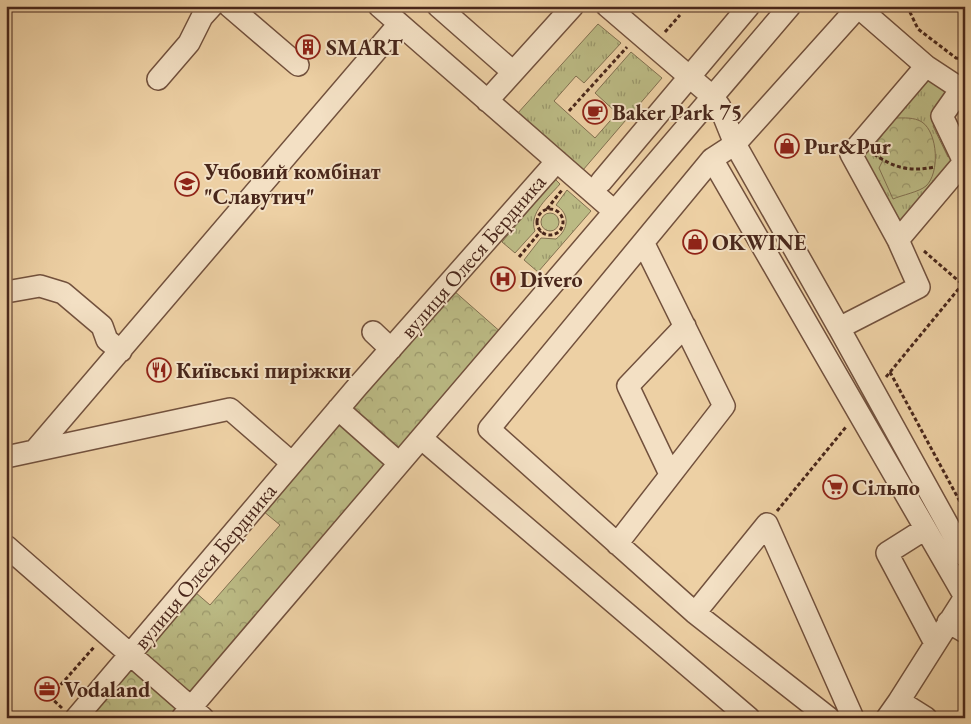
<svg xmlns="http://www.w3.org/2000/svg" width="971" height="724" viewBox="0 0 971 724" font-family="'EB Garamond',serif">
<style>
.grass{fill:url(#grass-tufts);stroke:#827050}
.forest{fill:url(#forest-crowns);stroke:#827050}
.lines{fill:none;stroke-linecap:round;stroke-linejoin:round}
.minor-casing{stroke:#72513d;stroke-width:24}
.path{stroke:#49271b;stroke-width:3;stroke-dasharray:4 2.5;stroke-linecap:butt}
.minor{stroke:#f3e0c4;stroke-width:21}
.labels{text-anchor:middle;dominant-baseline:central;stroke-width:4;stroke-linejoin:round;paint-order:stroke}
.poi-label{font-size:22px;font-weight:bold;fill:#49271b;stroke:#f3e0c4;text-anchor:start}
.street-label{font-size:22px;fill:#49271b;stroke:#f3e0c4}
</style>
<defs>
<pattern id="grass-tufts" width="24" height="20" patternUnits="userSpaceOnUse" patternTransform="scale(1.25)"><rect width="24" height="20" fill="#bbba84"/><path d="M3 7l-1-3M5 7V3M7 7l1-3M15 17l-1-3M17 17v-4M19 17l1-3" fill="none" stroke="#9a976b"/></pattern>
<pattern id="forest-crowns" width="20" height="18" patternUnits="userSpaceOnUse" patternTransform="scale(1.25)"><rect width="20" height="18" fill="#bbba84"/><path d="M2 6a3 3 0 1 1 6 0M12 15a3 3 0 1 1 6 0" fill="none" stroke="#9a976b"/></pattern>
</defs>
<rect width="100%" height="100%" fill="#edd0a4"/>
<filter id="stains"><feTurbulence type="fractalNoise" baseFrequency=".004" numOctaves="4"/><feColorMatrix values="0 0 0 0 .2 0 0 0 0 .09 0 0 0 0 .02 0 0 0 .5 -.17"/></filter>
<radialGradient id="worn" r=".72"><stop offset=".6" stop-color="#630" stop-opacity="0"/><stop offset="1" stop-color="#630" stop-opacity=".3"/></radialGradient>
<!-- grass -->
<path class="grass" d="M598 24 621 43 584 83 576 76 554 101 595 138 617 113 595 93 631 52 662 78 583 170 517 114Z
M928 72 954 91 933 126 948 157 955 151 960 160 898 235 853 154Z
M555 179 560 184C549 197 528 213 535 231L515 253 502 242Z
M567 190 591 211 538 272 524 260 541 238 556 239C569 229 570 214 556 205Z
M541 222a9 9 0 1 1 18 0a9 9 0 1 1-18 0Z"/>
<!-- forest -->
<path class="forest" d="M895 118C904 118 914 117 922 122 938 133 940 173 926 186 919 192 902 195 893 199L879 168 883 160 870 151Z
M453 290 503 334 400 451 348 409Z
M338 421 388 465 189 697 142 652 195 592 210 605 280 525 263 511Z
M132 666 181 708 173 718H87Z"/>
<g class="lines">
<!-- minor casing -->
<g class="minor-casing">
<path id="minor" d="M229 6 298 65
M379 6 614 211
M438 6 513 72
M607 6 713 97 720 107 735 144 712 159 965 597
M857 6 926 66 961 89
M859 6 735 144 839 328 919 287 898 240 851 154 926 66
M158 79 189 43 202 17 212 6
M487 101 573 6
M712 159 489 429 695 613 829 718
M601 182 749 6
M898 240 964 162 942 116 961 89 965 88
M6 292 40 286 63 293 102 326 107 340 121 351
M839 328 965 556
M373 332 391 349
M338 409 399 463
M421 438 749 718
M36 449 399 24
M6 457 230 409 292 463
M670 474 628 386 685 326
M925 529 887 553 935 643
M617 544 724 406 644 244
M6 546 203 718
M695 613 767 524 853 718
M948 622 965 632
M76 718 357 387 557 161
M182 718 790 6
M887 718 899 701
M926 718 899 701 965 597"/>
</g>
<!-- path -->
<path class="path" d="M907 6 918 29 956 58 965 59
M665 32 680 15
M569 111 627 47
M874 154C894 168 910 172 934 167
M547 209 562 190
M537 222a13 13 0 1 1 26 0a13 13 0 1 1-26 0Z
M924 251 962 284
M519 257 541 231
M890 372 965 511
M886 377 965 281
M777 511 846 427
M62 708 50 697 95 646"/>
<!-- minor -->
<use href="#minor" class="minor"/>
</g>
<!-- icons -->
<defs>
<g id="building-ring" transform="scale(1.25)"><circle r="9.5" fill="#f3e0c4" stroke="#8f2418" stroke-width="1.5"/><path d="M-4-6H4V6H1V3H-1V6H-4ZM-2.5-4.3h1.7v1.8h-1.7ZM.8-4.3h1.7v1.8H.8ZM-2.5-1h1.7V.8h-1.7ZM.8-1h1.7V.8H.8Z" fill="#8f2418"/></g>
<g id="cafe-ring" transform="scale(1.25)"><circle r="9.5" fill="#f3e0c4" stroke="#8f2418" stroke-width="1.5"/><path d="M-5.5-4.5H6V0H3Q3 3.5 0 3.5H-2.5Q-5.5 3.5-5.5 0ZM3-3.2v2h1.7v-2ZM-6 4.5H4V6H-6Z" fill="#8f2418"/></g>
<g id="shop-ring" transform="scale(1.25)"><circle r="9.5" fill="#f3e0c4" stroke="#8f2418" stroke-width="1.5"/><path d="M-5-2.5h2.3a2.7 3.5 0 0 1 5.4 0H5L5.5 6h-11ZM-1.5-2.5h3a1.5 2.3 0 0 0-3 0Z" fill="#8f2418"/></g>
<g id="university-ring" transform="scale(1.25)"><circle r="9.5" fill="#f3e0c4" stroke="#8f2418" stroke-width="1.5"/><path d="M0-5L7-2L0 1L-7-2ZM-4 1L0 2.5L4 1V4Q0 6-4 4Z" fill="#8f2418"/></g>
<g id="hospital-ring" transform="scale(1.25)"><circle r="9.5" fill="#f3e0c4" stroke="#8f2418" stroke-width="1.5"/><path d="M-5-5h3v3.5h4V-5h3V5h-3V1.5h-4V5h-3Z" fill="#8f2418"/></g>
<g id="restaurant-ring" transform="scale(1.25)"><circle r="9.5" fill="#f3e0c4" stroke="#8f2418" stroke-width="1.5"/><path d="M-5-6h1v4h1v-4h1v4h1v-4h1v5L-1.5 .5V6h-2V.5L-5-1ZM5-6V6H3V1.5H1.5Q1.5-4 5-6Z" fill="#8f2418"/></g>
<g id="supermarket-ring" transform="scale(1.25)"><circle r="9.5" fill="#f3e0c4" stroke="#8f2418" stroke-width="1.5"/><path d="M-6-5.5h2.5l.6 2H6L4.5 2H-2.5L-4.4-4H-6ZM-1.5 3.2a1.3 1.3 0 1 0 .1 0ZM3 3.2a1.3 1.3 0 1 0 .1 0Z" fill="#8f2418"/></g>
<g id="office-ring" transform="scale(1.25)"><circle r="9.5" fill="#f3e0c4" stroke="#8f2418" stroke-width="1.5"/><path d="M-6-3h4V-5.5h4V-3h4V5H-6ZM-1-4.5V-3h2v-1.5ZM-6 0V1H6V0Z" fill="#8f2418"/></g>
</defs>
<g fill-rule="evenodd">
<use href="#building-ring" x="308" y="47"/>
<use href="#cafe-ring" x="595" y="112"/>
<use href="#shop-ring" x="787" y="146"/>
<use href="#university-ring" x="187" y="184"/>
<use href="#shop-ring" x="695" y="242"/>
<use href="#hospital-ring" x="503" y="279"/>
<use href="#restaurant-ring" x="159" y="370"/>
<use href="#supermarket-ring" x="835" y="487"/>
<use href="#office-ring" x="47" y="689"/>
</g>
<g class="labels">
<!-- poi labels -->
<g class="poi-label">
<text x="326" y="47">SMART</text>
<text x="612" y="112">Baker Park 75</text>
<text x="804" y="146">Pur&amp;Pur</text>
<text x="204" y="171">Учбовий комбінат<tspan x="204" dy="25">"Славутич"</tspan></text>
<text x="712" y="242">OKWINE</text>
<text x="520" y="279">Divero</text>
<text x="176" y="370">Київські пиріжки</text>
<text x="852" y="487">Сільпо</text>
<text x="64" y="689">Vodaland</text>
</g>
<!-- street labels -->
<g class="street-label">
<text transform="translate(473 256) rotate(-49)">вулиця Олеся Бердника</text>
<text transform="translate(205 566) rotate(-50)">вулиця Олеся Бердника</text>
</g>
</g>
<!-- margin -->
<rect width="971" height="724" fill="none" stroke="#edd0a4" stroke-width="25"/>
<rect x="8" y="8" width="956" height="709" fill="none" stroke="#49271b" stroke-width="2.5"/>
<rect x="12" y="12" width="946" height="699" fill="none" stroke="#49271b"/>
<rect width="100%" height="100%" filter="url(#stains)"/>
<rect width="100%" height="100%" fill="url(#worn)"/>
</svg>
